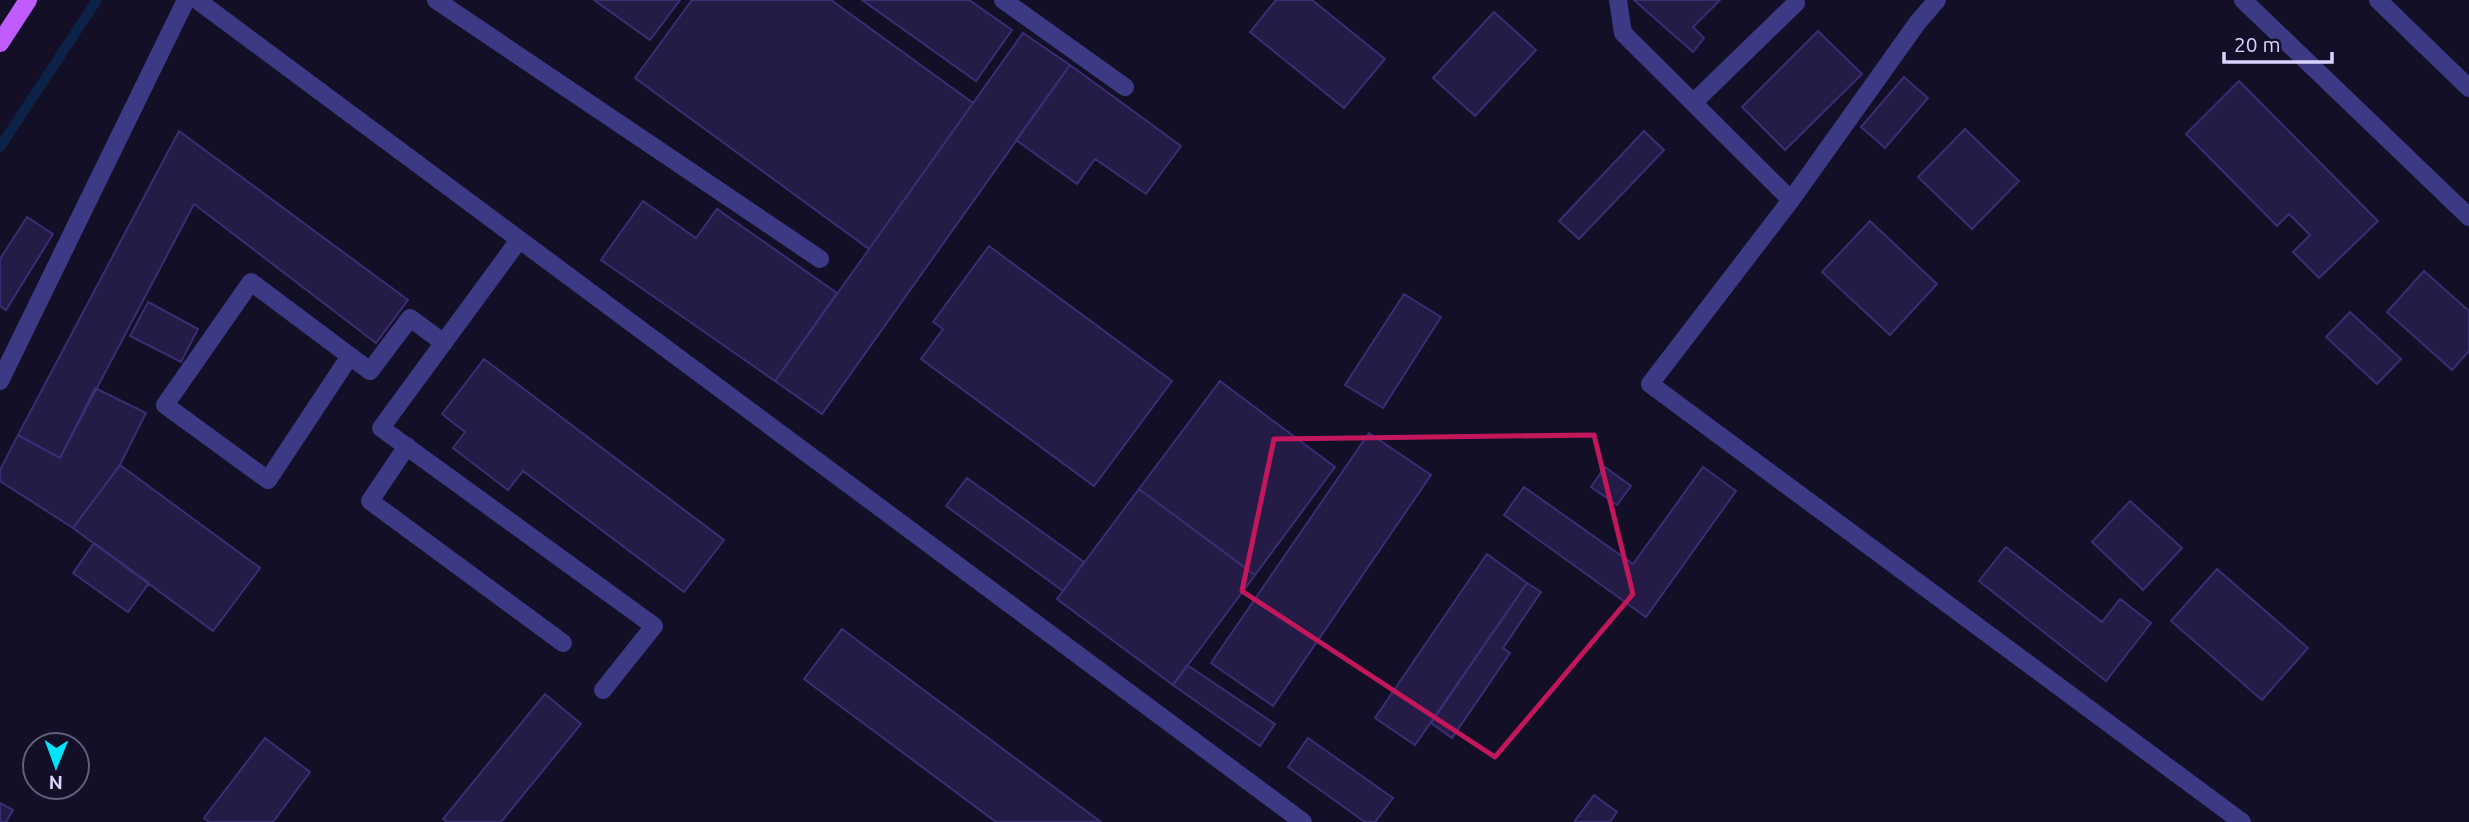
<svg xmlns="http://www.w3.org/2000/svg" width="2469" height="822" viewBox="0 0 2469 822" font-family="Ubuntu,sans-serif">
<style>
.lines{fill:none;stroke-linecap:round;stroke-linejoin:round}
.stream{stroke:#0c2248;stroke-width:10}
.building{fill:#241b47;stroke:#3b2d73;stroke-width:2}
.minor{stroke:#3d3a85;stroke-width:18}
.major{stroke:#c25bff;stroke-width:18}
.marked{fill:none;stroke:#c2185b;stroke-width:5;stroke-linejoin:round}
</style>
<rect width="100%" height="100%" fill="#130f26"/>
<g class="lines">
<!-- stream -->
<path class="stream" d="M0 147 97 0"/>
</g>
<!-- building -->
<path class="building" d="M594 0H680L650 40Z
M692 0H831L973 103 869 249 635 78Z
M862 0H969L1012 30 976 81Z
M1276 0H1312L1385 59 1344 108 1250 32Z
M1634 0H1720L1693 27 1704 38 1693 52Z
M1494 12 1536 50 1475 116 1433 78Z
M1818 31 1862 74 1785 150 1742 107Z
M1023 33 1070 65 822 414 775 381Z
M1070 65 1181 146 1146 194 1095 159 1077 184 1016 140Z
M1904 77 1928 98 1885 148 1861 127Z
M2239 81 2378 221 2319 278 2293 252 2310 235 2289 214 2277 226 2186 134Z
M1965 129 2019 181 1972 229 1918 177Z
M179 131 408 300 376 343 194 204 60 458 18 435Z
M1644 131 1664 150 1579 239 1559 221Z
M643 201 696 238 717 209 837 293 775 381 601 260Z
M27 217 53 234 6 310 0 306V259Z
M1870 221 1937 284 1890 335 1822 272Z
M989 246 1172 381 1094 486 921 359 943 329 933 322Z
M2424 271 2469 311V351L2452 370 2387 312Z
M1404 294 1441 317 1383 408 1345 385Z
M148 302 198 329 181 362 130 336Z
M2350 312 2401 359 2377 384 2326 337Z
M484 359 724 540 684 592 523 471 508 490 453 448 465 432 442 414Z
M1220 381 1335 467 1255 575 1139 489Z
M95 388 146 413 120 465 73 528 0 481V470L18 435 60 458Z
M1369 433 1431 475 1273 706 1211 663Z
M120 465 260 568 213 631 73 528Z
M1605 467 1631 486 1617 505 1591 487Z
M1703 467 1736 491 1646 617 1504 515 1524 487 1633 564Z
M967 478 1084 562 1063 591 946 506Z
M1139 489 1255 575 1173 685 1057 599Z
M2130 501 2182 548 2143 590 2092 542Z
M94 543 149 583 128 612 73 573Z
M2006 547 2102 622 2120 599 2151 623 2106 681 1979 581Z
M1487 554 1527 583 1415 745 1375 718Z
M2217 569 2308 648 2262 700 2171 621Z
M1527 583 1541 592 1503 648 1510 653 1452 738 1431 723Z
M842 629 1101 822H996L804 679Z
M1187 665 1275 724 1260 746 1173 685Z
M545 694 581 724 501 822H447L443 819Z
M265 738 310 772 273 822H209L204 818Z
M1308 738 1393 798 1375 822H1365L1288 767Z
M1594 795 1617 812 1610 822H1574Z
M0 803 13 810 6 822H0Z"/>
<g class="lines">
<!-- minor -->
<path class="minor" d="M197 0 1303 822
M436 0 820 259
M1003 0 1125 87
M1618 0 1623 33 1791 200
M1937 0 1918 22 1791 200 1650 384 2242 822
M2243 0 2469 217
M2378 0 2469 88
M1693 103 1796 3
M519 240 381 428 654 626 603 690
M350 356 268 480 165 405 251 282 370 371 410 318 444 343
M0 381 186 0
M407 446 370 501 563 643"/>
<!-- major -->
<path class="major" d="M0 43 28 0"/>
</g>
<!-- marked area -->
<path class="marked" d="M1594 435 1633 594 1495 757 1242 591 1274 439Z"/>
<!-- north arrow -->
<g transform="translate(56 766) rotate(181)"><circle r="33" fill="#130f26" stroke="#625e7d" stroke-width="2"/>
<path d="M0-5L12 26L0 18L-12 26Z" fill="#00e5ff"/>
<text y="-10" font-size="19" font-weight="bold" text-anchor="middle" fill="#d9d4ff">N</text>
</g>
<!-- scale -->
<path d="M2224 52v10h108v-10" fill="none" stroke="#d9d4ff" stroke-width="3.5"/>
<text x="2234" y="52" font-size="21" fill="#d9d4ff" stroke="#130f26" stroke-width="5" paint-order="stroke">20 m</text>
</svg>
